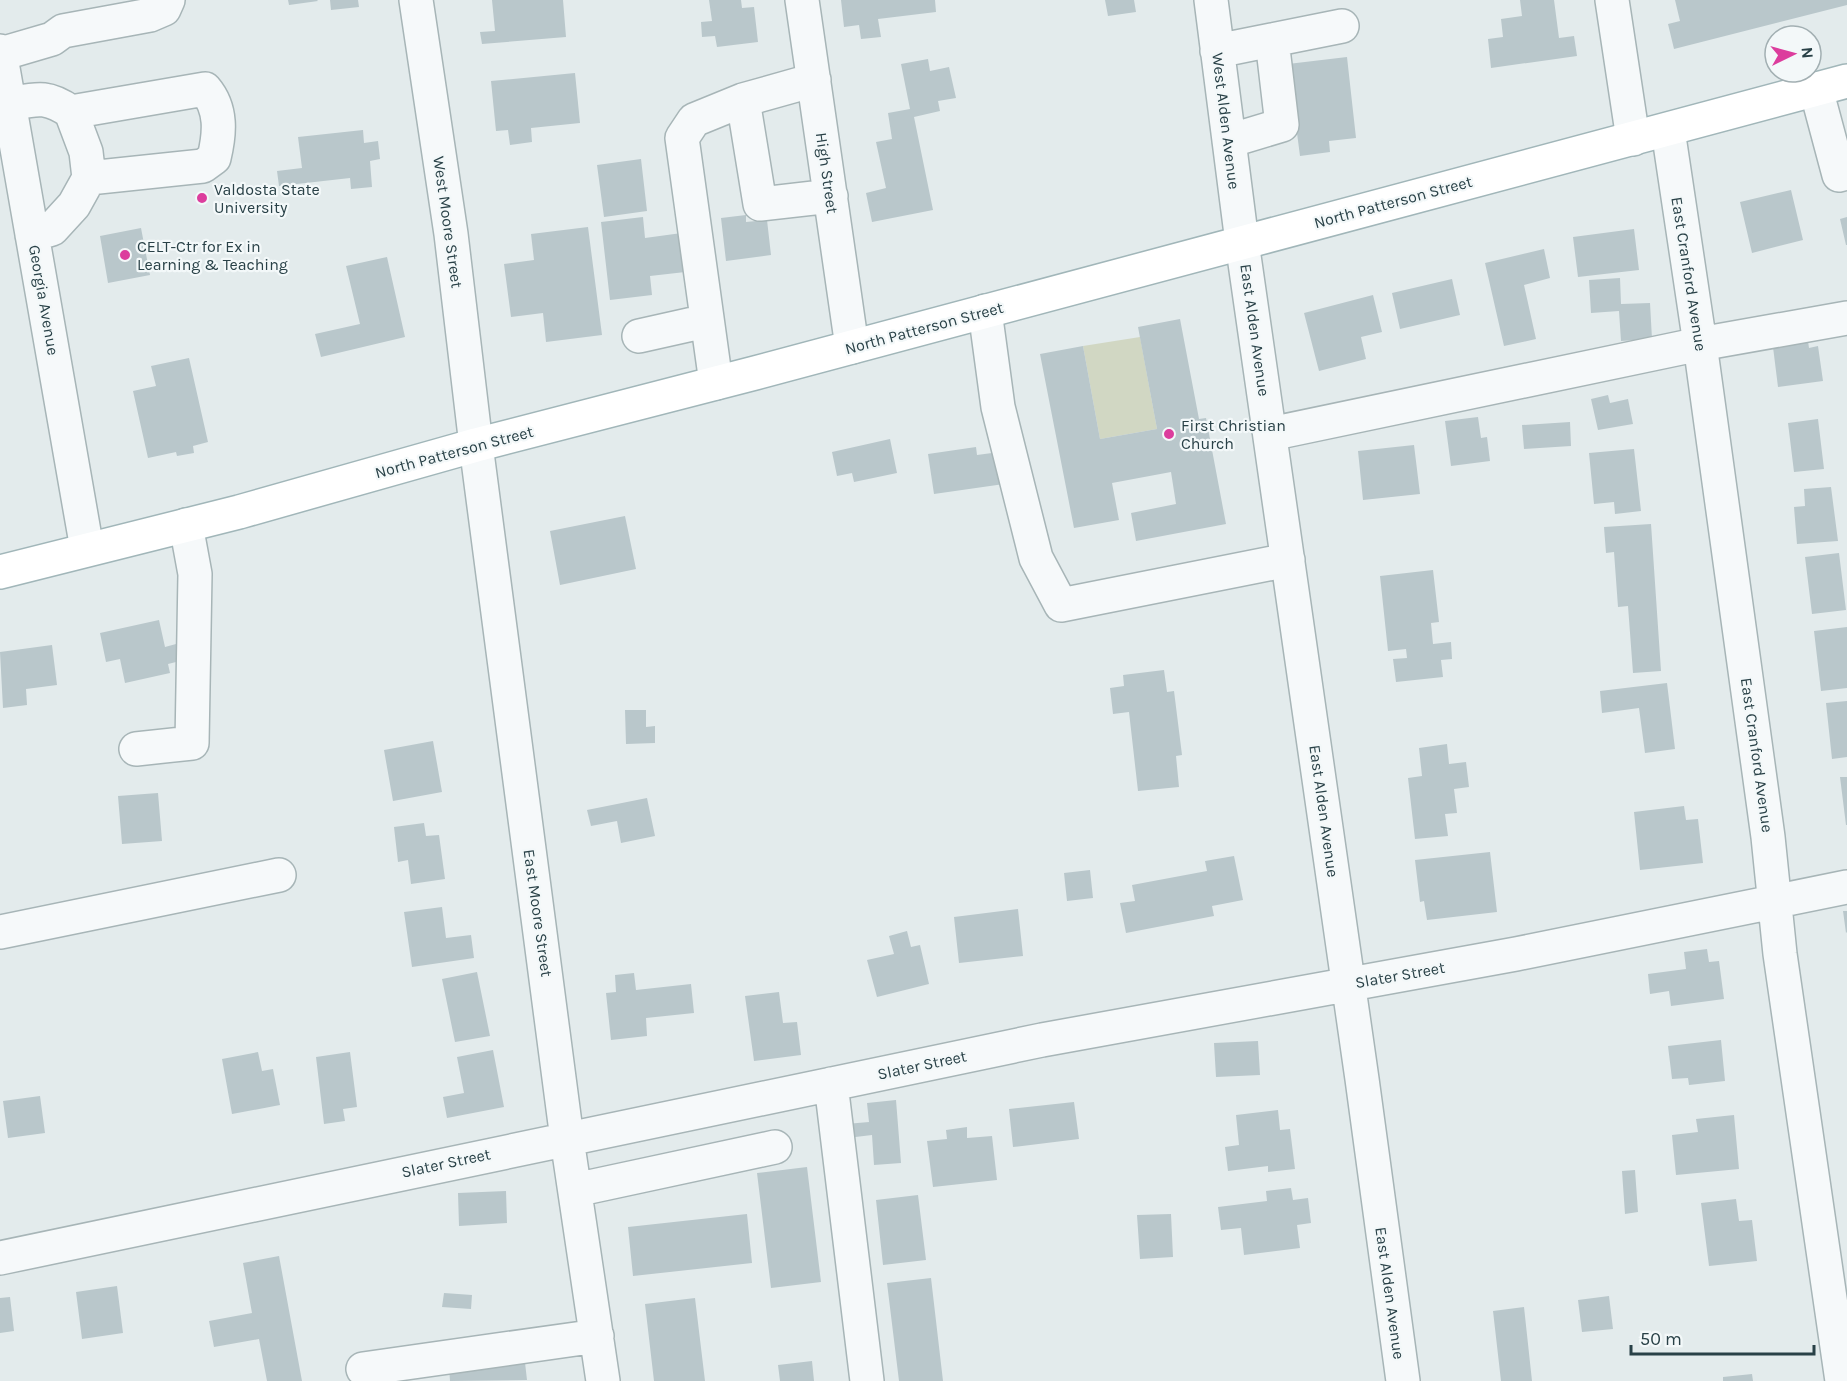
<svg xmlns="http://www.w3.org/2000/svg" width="1847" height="1381" viewBox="0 0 1847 1381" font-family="Karla,sans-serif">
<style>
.green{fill:#d1d7c3}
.building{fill:#b9c7cb}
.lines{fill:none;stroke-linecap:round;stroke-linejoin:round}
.minor-casing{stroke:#a7b5b7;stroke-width:36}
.major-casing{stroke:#a1b6b9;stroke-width:36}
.minor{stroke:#f6f9fa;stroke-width:33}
.major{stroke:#fff;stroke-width:33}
.poi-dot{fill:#dc3d9d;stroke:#f3f8f9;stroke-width:2}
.labels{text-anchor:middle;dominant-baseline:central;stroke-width:4.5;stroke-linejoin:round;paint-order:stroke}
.street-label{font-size:16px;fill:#294147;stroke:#f3f8f9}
.poi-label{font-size:16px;fill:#294147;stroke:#f3f8f9;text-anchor:start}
</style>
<rect width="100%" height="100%" fill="#e3ebec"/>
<!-- green -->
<path class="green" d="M1140 337 1157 429 1100 439 1083 346Z"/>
<!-- building -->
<path class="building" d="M288 0H317L318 1 289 5Z
M330 0H358L359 7 331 10Z
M492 0H563L566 37 482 44 480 32 495 31Z
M709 0H741L742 8 754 7 758 42 717 47 715 36 702 37 701 22 712 21Z
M841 0H935L936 12 878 19 881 37 861 39 859 25 844 27Z
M1105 0H1134L1136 12 1108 16Z
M1520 0H1554L1559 38 1574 36 1577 56 1491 68 1488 39 1503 37 1501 19 1522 16Z
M1675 0H1847V5L1674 49 1668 24 1680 21Z
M1347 57 1356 138 1329 141 1330 152 1300 156 1288 64Z
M928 59 930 71 949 67 956 98 938 101 940 111 914 117 933 210 872 222 866 193 886 188 876 142 892 139 888 113 910 109 901 64Z
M575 73 580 123 531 128 532 142 510 145 508 130 496 131 491 81Z
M363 130 364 143 378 141 380 159 370 161 372 187 351 189 350 178 279 186 277 171 302 168 298 137Z
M641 159 647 211 604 217 597 165Z
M1791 190 1803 240 1752 253 1740 202Z
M746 215V222L767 220 771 255 726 261 721 218Z
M643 217 645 238 689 232 694 271 650 276 652 295 610 300 601 222Z
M1847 217V245H1846L1840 219Z
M588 227 602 335 546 342 543 313 511 317 504 264 534 260 531 234Z
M141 228 150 275 108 283 100 236Z
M1634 229 1639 270 1578 277 1573 237Z
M1544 249 1550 278 1524 285 1536 339 1504 346 1485 263Z
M387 257 405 337 321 357 315 334 360 324 346 266Z
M1620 278 1621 304 1650 303 1652 339 1621 341 1619 311 1591 313 1589 280Z
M1452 279 1460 315 1400 329 1392 293Z
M1373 295 1382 332 1361 337 1366 359 1319 371 1304 313Z
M1180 319 1199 419 1206 418 1226 524 1136 541 1131 513 1176 504 1171 472 1112 483 1119 520 1074 528 1040 354 1083 346 1100 439 1157 429 1138 327Z
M1807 334 1809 348 1818 346 1823 381 1778 387 1772 339Z
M189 358 208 442 193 446 194 453 177 456 176 452 148 458 133 391 156 386 151 366Z
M1608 395 1610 403 1628 399 1633 424 1598 430 1591 399Z
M1478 417 1481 438 1487 437 1490 461 1451 466 1445 421Z
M1818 419 1824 469 1794 472 1788 423Z
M1570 422 1571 446 1524 449 1522 425Z
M890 439 897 473 854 482 852 473 837 476 832 452Z
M1414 445 1420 494 1363 500 1358 451Z
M976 447 977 455 1007 451 1011 483 934 494 928 454Z
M1634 449 1641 511 1615 514 1614 502 1594 504 1589 453Z
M1831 487 1838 541 1797 544 1794 507 1805 506 1804 489Z
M625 516 636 569 560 585 550 531Z
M1651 524 1661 671 1633 673 1628 606 1618 607 1614 552 1606 553 1604 527Z
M1839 553 1846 610 1812 614 1805 557Z
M1433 570 1439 622 1431 623 1433 644 1451 642 1452 659 1441 660 1443 677 1396 682 1393 659 1407 658 1406 649 1388 651 1380 576Z
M159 620 165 647 176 644 180 661 168 664 170 673 125 683 120 659 106 662 100 633Z
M1847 627V688L1821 691 1814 631Z
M52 645 57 685 26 689 27 705 3 708 0 652Z
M1164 670 1167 692 1174 691 1182 755 1176 756 1179 787 1138 791 1129 712 1113 714 1110 688 1124 686 1123 675Z
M1667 683 1675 749 1645 753 1639 708 1602 713 1600 691Z
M1847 701V757L1832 759 1826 703Z
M625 710H646V727L655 726V743L626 744Z
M433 741 442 792 393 801 384 750Z
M1447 744 1449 764 1466 762 1469 787 1454 789 1457 813 1445 814 1448 836 1415 839 1408 778 1422 776 1419 748Z
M1840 777H1847V825H1846Z
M158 793 162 841 122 844 118 796Z
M647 798 655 836 621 843 617 821 591 826 587 810Z
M1684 806 1686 820 1698 819 1703 863 1640 870 1634 812Z
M424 823 426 836 439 835 445 879 411 884 408 860 398 862 394 827Z
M1490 852 1497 912 1427 920 1424 901 1420 902 1415 860Z
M1234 856 1243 900 1212 906 1214 916 1126 933 1120 903 1135 901 1132 885 1207 871 1205 861Z
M1090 870 1093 898 1067 901 1064 873Z
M442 907 446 938 471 935 474 958 412 967 404 912Z
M1018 909 1023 956 959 963 954 917Z
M1843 911H1847V932L1846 933Z
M907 931 911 947 920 945 929 984 877 997 867 960 894 954 889 936Z
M1707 949 1709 962 1719 961 1724 999 1671 1006 1669 991 1650 994 1648 974 1686 969 1684 952Z
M477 972 490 1036 455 1042 442 979Z
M634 973 636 990 691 984 694 1013 646 1018 647 1036 611 1040 606 993 616 992 615 975Z
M779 992 783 1023 797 1022 801 1055 754 1061 745 996Z
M1721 1040 1725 1081 1689 1085 1688 1078 1672 1079 1668 1046Z
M1258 1041 1260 1075 1216 1077 1214 1043Z
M493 1050 504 1107 447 1118 443 1097 464 1093 457 1057Z
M258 1052 262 1071 273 1069 280 1105 232 1114 222 1059Z
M350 1052 357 1107 343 1109 345 1121 324 1124 316 1057Z
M40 1096 45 1133 8 1138 3 1101Z
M896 1100 901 1163 874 1165 872 1135 847 1138 846 1124 869 1122 867 1103Z
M1074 1102 1079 1139 1013 1147 1009 1109Z
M1278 1110 1280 1130 1290 1129 1295 1169 1268 1172V1166L1228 1171 1225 1147 1239 1145 1236 1115Z
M1734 1115 1739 1169 1676 1175 1672 1135 1698 1132 1696 1119Z
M967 1127V1138L992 1136 997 1180 933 1187 927 1141 947 1139 946 1130Z
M807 1167 821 1282 771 1288 757 1173Z
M1635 1170 1638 1212 1625 1214 1622 1171Z
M1291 1188 1293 1200 1308 1198 1311 1223 1297 1225 1300 1248 1244 1255 1241 1228 1221 1230 1218 1207 1267 1201 1266 1191Z
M506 1191 507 1223 459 1226 458 1193Z
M918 1195 926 1260 883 1265 876 1200Z
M1736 1199 1739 1221 1752 1220 1757 1261 1709 1266 1701 1203Z
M747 1214 752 1263 633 1276 628 1227Z
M1171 1214 1173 1257 1140 1259 1137 1215Z
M279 1256 302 1381H267L259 1339 214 1347 209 1321 252 1313 243 1263Z
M931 1278 943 1381H899L887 1283Z
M117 1286 123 1333 82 1339 76 1292Z
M444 1293 472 1295 471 1309 442 1307Z
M1609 1296 1613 1329 1582 1332 1578 1300Z
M10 1297 14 1331 0 1333V1298Z
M695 1298 705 1381H654L645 1304Z
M1524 1307 1532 1381H1501L1493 1311Z
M523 1345 527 1380 450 1381 448 1353Z
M812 1361 814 1381H780L778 1365Z
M1752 1374 1753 1381H1723V1377Z"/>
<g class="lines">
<!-- minor casing -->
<g class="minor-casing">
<path id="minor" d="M416 0 451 234 476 445 567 1139 603 1381
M802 0 852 347
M1211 0 1242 242 1362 1079 1403 1381
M1612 0 1633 139
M0 51 87 549
M1217 51 1272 40
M1 54 52 39 63 31 150 15 164 9 168 0
M1816 89 1839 175 1847 173
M743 100 760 204 831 196
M9 104C37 99 46 95 71 112L205 89C222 109 220 133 214 158L203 166 89 178 74 205 52 229 32 235
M71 112 86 152 89 178
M1668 130 1700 344 1768 837 1780 954 1842 1381
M1229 141 1282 125 1272 40 1342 26
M985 311 998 407 1036 558 1061 605 1288 560
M639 336 706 321
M716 383 682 138 694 120 743 100 814 80
M1270 434 1700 344 1847 318
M136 749 192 743 195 574 186 525
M0 932 279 875
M831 1084 867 1381
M575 1190 775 1147
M0 1258 1042 1040 1516 954 1847 887
M363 1369 597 1336"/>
</g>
<!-- major casing -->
<g class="major-casing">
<path id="major" d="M0 572 239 512 476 445 755 373 1847 81"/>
</g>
<!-- minor -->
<use href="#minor" class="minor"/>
<!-- major -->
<use href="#major" class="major"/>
</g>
<!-- markers -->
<g class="poi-dot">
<circle cx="202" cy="198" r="6"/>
<circle cx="125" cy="255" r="6"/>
<circle cx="1169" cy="434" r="6"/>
</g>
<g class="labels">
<!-- street labels -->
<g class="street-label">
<text transform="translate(1226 121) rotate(83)">West Alden Avenue</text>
<text transform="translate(827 173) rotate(82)">High Street</text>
<text transform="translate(1393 202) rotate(-15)">North Patterson Street</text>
<text transform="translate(448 222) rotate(82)">West Moore Street</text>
<text transform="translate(1689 274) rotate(81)">East Cranford Avenue</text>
<text transform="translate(44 300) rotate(80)">Georgia Avenue</text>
<text transform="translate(924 328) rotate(-15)">North Patterson Street</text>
<text transform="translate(1255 330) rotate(82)">East Alden Avenue</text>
<text transform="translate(454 452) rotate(-15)">North Patterson Street</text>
<text transform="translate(1757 755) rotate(82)">East Cranford Avenue</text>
<text transform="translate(1324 811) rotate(82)">East Alden Avenue</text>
<text transform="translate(538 913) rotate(82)">East Moore Street</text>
<text transform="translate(1400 975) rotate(-10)">Slater Street</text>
<text transform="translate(922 1065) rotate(-12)">Slater Street</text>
<text transform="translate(446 1163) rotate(-12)">Slater Street</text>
<text transform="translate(1390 1293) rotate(82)">East Alden Avenue</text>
</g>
<!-- poi labels -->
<g class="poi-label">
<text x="214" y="189">Valdosta State<tspan x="214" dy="18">University</tspan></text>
<text x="137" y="246">CELT-Ctr for Ex in<tspan x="137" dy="18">Learning &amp; Teaching</tspan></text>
<text x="1181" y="425">First Christian<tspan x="1181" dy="18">Church</tspan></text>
</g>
</g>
<!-- north arrow -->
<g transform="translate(1793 54) rotate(85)"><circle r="28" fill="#f3f8f9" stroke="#a2afb2" stroke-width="1.5"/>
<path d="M0-4.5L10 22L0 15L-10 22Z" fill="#dc3d9d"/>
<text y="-9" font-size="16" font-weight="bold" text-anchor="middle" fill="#294147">N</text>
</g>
<!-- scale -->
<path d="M1631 1345v9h183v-9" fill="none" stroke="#294147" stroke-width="3"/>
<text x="1640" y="1345" font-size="18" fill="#294147" stroke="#f3f8f9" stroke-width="4.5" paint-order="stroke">50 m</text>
</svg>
